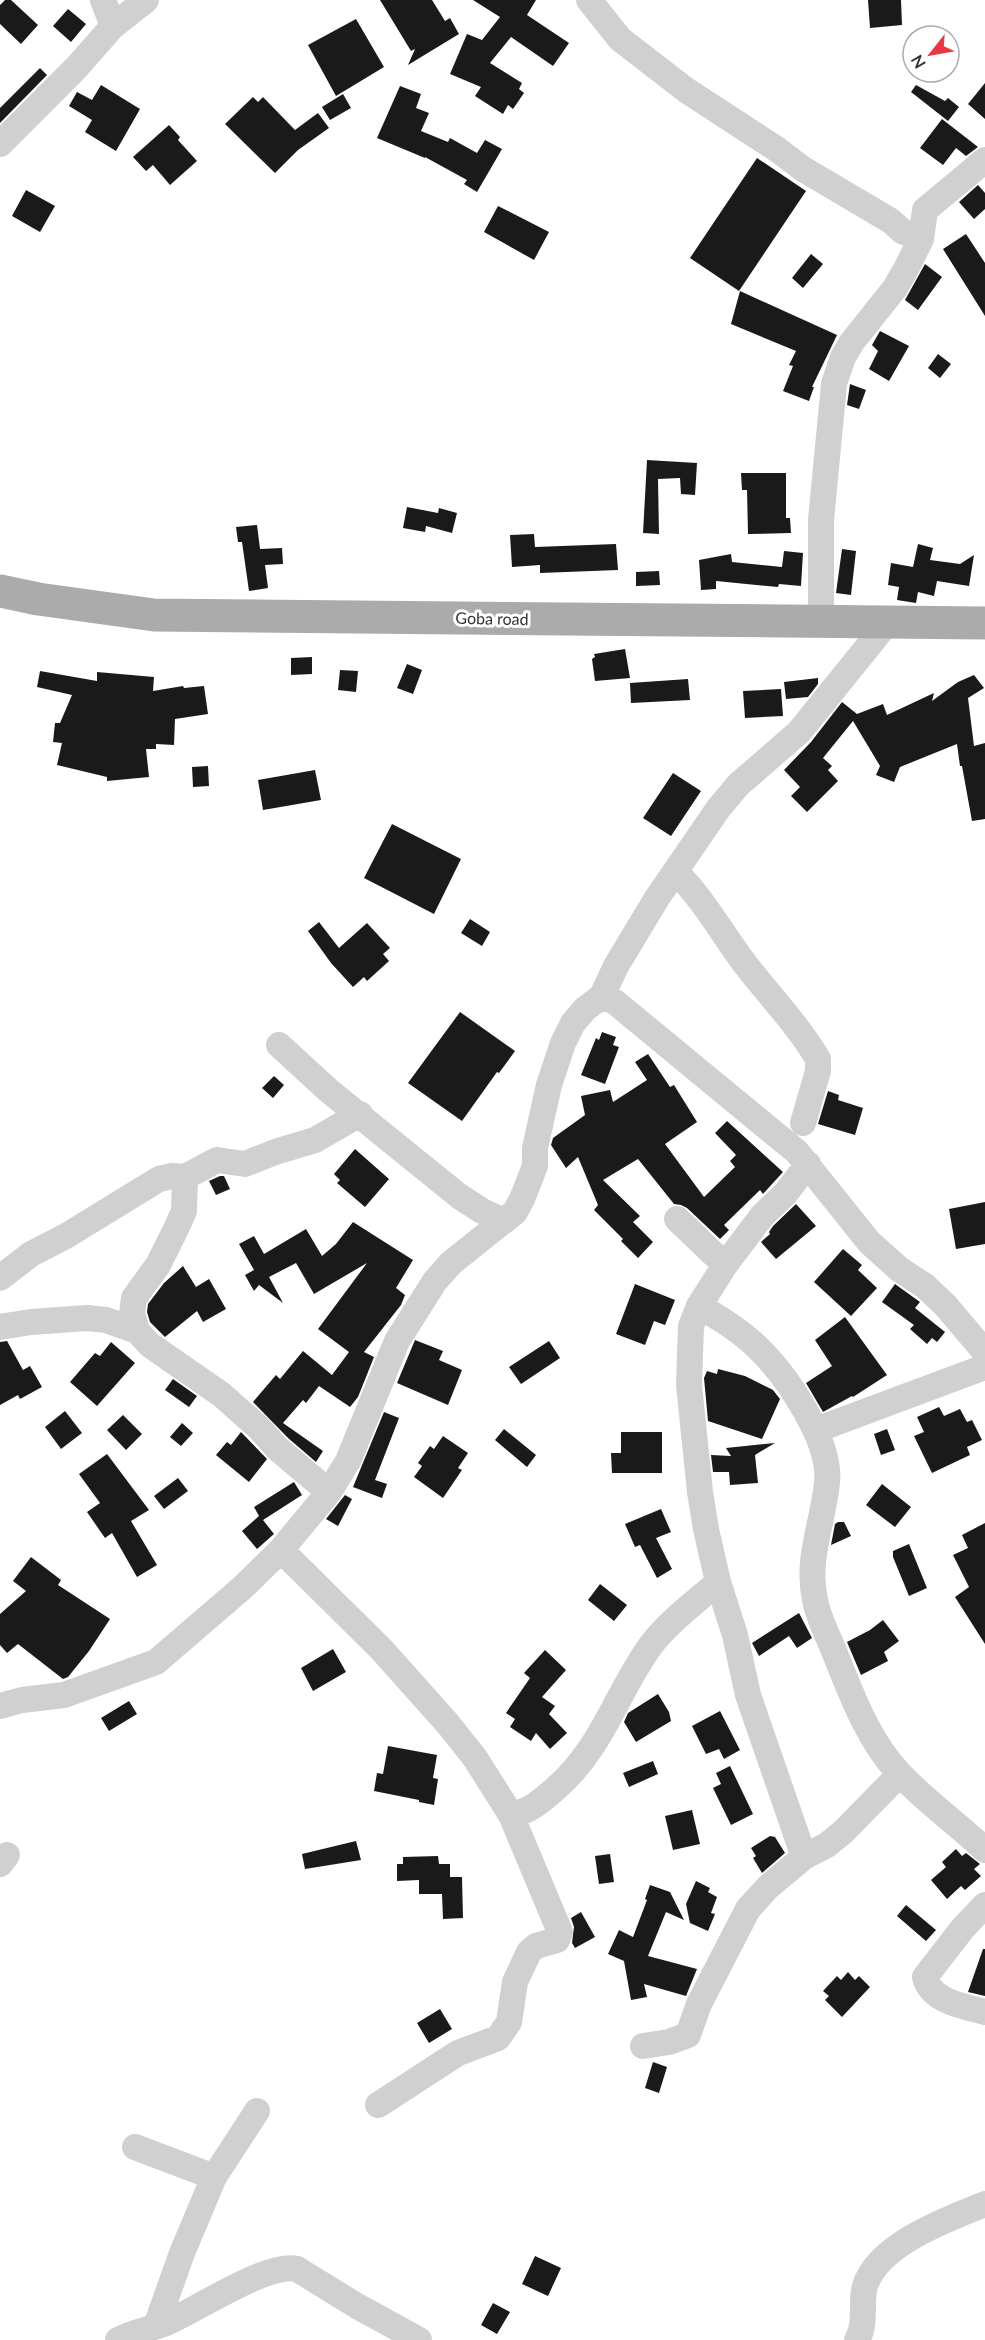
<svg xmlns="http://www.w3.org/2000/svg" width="985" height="2340" viewBox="0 0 985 2340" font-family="Lato,sans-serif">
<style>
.building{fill:#1a1a1a}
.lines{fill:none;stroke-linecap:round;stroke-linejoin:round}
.minor{stroke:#d0d0d0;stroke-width:26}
.major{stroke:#ababab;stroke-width:33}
.labels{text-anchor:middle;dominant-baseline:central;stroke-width:6;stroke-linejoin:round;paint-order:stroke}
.street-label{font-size:16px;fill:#333;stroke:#fff}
</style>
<rect width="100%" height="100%" fill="#fff"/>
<!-- building -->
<path class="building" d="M5 0H11L38 25 21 44 0 24V5Z
M380 0H432L445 21 450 18 459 34 408 65 415 49 411 51Z
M473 0H536L527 15 569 43 553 66 511 37 490 63 522 83 519 89 524 93 513 109 508 105 503 114 475 96 481 87 450 74 467 34 482 40 500 17Z
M868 0H901L902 25 870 28Z
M68 9 86 24 71 42 53 26Z
M356 19 384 67 336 96 308 45Z
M40 68 47 75 0 123V108Z
M985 83V119L968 104Z
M101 85 140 109 116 151 85 132 92 120 69 106 77 92 92 100Z
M916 85 945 101 948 98 959 107 948 121 911 92Z
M400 86 421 94 416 108 429 113 421 131 448 142 450 138 477 153 485 140 502 149 477 192 464 184 467 180 425 157V158L377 138Z
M343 94 351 108 330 120 322 107Z
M253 97 258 102 263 97 295 130 318 113 329 128 298 150 275 173 225 124Z
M942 119 978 147 966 156 956 148 943 165 920 148Z
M169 125 180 137 178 140 197 161 170 185 153 165 146 171 133 157Z
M757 158 806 191 739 291 690 258Z
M978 185 985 193V209L974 219 959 202Z
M26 190 55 206 40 232 12 216Z
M498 206 549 232 534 260 484 232Z
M966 234 985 263V316L943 249Z
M811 254 823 264 803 288 792 278Z
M925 264 942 277 918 310 905 300Z
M740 291 837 335 812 387H814L809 401 783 391 793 366 789 365 796 351 731 324Z
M880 331 909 346 889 381 869 369 878 351 872 345Z
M938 354 951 364 940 378 928 368Z
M850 384 866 390 859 409 847 405Z
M647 460 697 463 695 495 681 494 680 478 658 479 659 534 643 533Z
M741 473H786V518H790L791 533 748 534 747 490H742Z
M407 507 438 513 439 508 457 513 452 533 426 526 425 532 403 528Z
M257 525 260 549 282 548 283 564 265 565 268 588 249 591 242 542H238L236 527Z
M534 534 535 547 616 544 618 570 540 573V565L512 567 510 535Z
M918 544 933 548 930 560 960 564 974 555 969 586 937 581 934 596 918 592 916 603 897 600 899 587 888 585 891 563 913 567Z
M842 549 856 551 851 595 836 593Z
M784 551 803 553 801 586 779 584 778 587 716 581V589L701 590 699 560 731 554 732 562 782 567Z
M659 571 660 585 636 586V572Z
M625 649 630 678 595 681 592 659 595 657 594 654Z
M312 657V674L291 675V658Z
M407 664 422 670 413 694 397 688Z
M340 670 358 671 356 692 338 690Z
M40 671 97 681V672L154 677 153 691 183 686 184 688 204 686 208 714 175 719 174 745 156 744V749H146L149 777 107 781V777L57 765 62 743 53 742 55 723H60L72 695 37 687Z
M974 675 984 688 968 698 974 746 985 743V819L972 821 962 766H960L957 744 900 767 894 782 876 775 880 766 853 721 823 758 832 766 828 770 838 781 807 812 791 796 800 787 784 770 811 742 842 702 857 714 883 704 887 715 934 693 932 701 958 682Z
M818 678V684L808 697 786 699 784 682Z
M688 679 690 700 631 703 630 683Z
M781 689 783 716 745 718 743 691Z
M208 766 209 786 193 787 192 767Z
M315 770 321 800 263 810 258 780Z
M673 773 701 791 671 836 643 818Z
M392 824 461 859 434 914 364 878Z
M470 919 490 932 482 946 461 933Z
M319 922 339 948 367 923 390 948 383 954 389 961 367 981 364 977 353 987 331 963 308 931Z
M460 1012 515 1051 499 1073 497 1072 462 1121 408 1083Z
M602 1032 616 1037 613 1045 619 1047 605 1084 581 1075 596 1038 599 1040Z
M648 1054 670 1087 674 1085 697 1122 665 1144 704 1197 735 1167 730 1161 736 1155 715 1133 727 1121 783 1172 763 1194 760 1190 724 1225 729 1230 720 1239 687 1208 681 1205 674 1204 638 1159 603 1180 640 1216 633 1222 653 1242 638 1258 621 1241 623 1239 594 1210 598 1205 578 1157 566 1168 551 1145 553 1138 585 1115 581 1096 610 1090 613 1102 647 1080 635 1062Z
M274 1076 284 1085 273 1098 262 1088Z
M828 1091 839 1095 838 1100 863 1108 855 1135 818 1124Z
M355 1149 389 1179 365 1207 337 1183 340 1180 334 1174Z
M220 1176H224L230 1189 216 1195 209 1181Z
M985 1202V1244L956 1249 949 1209Z
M796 1204 816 1226 776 1259 761 1242 770 1234 769 1232 773 1226Z
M353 1222 413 1260 396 1288 405 1295 401 1305 364 1352 374 1357 358 1397 350 1407 319 1386 306 1403 303 1400 283 1423 323 1451 316 1462 288 1438 253 1402 276 1375 280 1379 303 1351 332 1375 349 1352 318 1329 367 1263 314 1294 296 1263 269 1277 283 1303 259 1285 254 1291 245 1275 254 1270 239 1244 254 1236 264 1254 306 1229 322 1256 336 1244Z
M843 1249 862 1265 858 1270 877 1288 851 1316 814 1282Z
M183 1266 196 1287 209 1279 226 1309 203 1322 197 1311 165 1337 150 1322 147 1312 148 1304 164 1283Z
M635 1284 675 1300 665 1325 654 1321 645 1345 616 1334Z
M895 1284 920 1302 915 1308 945 1332 937 1342 932 1338 927 1344 910 1329 914 1325 882 1302Z
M845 1317 887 1375 853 1397 852 1396 823 1412 806 1383 832 1366 815 1340Z
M415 1340 443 1351 439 1360 462 1370 448 1405 397 1383Z
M7 1341 23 1370 30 1366 42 1387 20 1399 18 1395 0 1405V1342Z
M549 1341 560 1358 521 1384 509 1367Z
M111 1342 135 1363 97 1406 70 1382 95 1353 100 1356Z
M718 1369 745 1376 773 1390 780 1399 762 1439 708 1421 704 1378 707 1371 717 1374Z
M173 1379 197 1396 189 1407 165 1390Z
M939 1407 944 1416 960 1409 967 1422 972 1420 982 1440 967 1447 970 1455 932 1473 914 1436 924 1432 917 1417Z
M65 1411 82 1433 61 1449 45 1427Z
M384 1412 399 1418 375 1480 387 1484 382 1498 353 1487Z
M123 1415 142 1434 126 1450 107 1430Z
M182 1423 193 1433 181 1446 170 1437Z
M504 1429 536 1455 527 1467 495 1440Z
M887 1429 895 1450 881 1455 874 1434Z
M241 1432 267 1459 249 1482 216 1455 227 1442 231 1445Z
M621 1432H662V1473H612L611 1453H621Z
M443 1436 468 1453 458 1468 462 1470 443 1498 414 1477 422 1466 418 1463 430 1446 434 1449Z
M775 1443 755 1455 758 1483 730 1485 729 1472H713L711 1455 731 1456 726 1448Z
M107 1454 149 1510 131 1521 157 1565 137 1577 112 1533 105 1538 87 1512 100 1503 79 1474Z
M178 1478 188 1491 164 1509 154 1496Z
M294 1482 302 1495 263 1520 274 1534 257 1549 242 1531 259 1516 254 1507Z
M882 1484 911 1507 895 1527 866 1505Z
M345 1495 352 1499 338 1526 326 1519Z
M661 1509 671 1532 656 1538 672 1569 657 1578 640 1545 635 1547 625 1524Z
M838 1522H844L851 1536 831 1545 835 1524Z
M985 1523V1644L955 1597 969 1587 953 1555 968 1548 962 1535Z
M909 1544 927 1588 909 1596 893 1557V1551Z
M31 1557 61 1580 58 1585 110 1619 89 1651 68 1677 63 1679 18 1644 7 1653 0 1645V1614L26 1591 13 1581Z
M600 1584 627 1605 614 1621 588 1600Z
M799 1613 812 1638 797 1648 789 1636 759 1656 752 1643Z
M883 1620 899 1641 884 1652 888 1661 861 1675 847 1642 870 1630Z
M333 1649 346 1672 313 1691 301 1668Z
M545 1650 566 1670 542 1697 555 1706 549 1714 567 1733 550 1749 536 1733 531 1741 510 1727 515 1719 506 1713 530 1678 524 1673Z
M658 1694 669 1712 671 1721 636 1742 624 1722 628 1713Z
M129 1701 137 1714 109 1731 101 1718Z
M720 1711 740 1750 724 1759 719 1749 706 1754 692 1726Z
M388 1746 437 1755 433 1778 438 1779 434 1805 419 1802V1800L374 1791 377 1773 383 1774Z
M653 1761 658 1774 629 1787 623 1773Z
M730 1766 753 1814 731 1825 713 1788 721 1784 716 1773Z
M692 1810 700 1844 673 1850 665 1816Z
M770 1836 775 1837 785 1853 762 1873 753 1858 756 1856 751 1848Z
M356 1841 361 1860 305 1869 302 1854Z
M956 1849 962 1856 966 1853 980 1864 974 1869 981 1876 965 1890 961 1886 947 1899 931 1880 946 1867 942 1862Z
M610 1854 614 1882 599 1884 595 1856Z
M438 1856 439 1864H450V1877H462L463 1918 443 1919 442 1894H419V1880L397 1881V1864H403V1857Z
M696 1881 710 1888 708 1892 717 1897 711 1913 715 1914 708 1931 690 1923 686 1904Z
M650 1885 670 1892 684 1920 666 1912 648 1956 697 1969 686 1996 644 1984 647 1997 631 2000 624 1961 608 1954 619 1930 633 1937 647 1900 645 1899Z
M906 1905 936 1930 926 1941 897 1916Z
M581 1912 595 1937 575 1948 572 1943 574 1927 571 1918Z
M983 1949H985V1996L968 1992Z
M848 1972 855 1980 859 1976 870 1987 842 2017 825 2000 829 1996 823 1991 837 1976 841 1980Z
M440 2009 452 2029 429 2043 417 2023Z
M653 2062 667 2067 659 2093 645 2088Z
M535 2256 561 2268 548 2296 522 2284Z
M493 2303 510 2312 497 2334 481 2325Z"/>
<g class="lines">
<!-- minor -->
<path class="minor" d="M103 0 113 26
M589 0 620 39 686 90 778 150 803 169 891 221 902 231 921 239
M0 144 76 68 113 26 146 0
M821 622V520L834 384 843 357 852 342 895 288 906 269 921 239 925 210 985 160
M676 872C704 900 722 933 745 964 769 995 798 1025 818 1059V1071L803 1123
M602 996 615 1002 797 1152 869 1242 899 1269 925 1286 946 1306 985 1352
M279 1045 328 1090 459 1196 482 1211 504 1221
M677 1219 725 1265
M0 1278 31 1254 66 1236 159 1179 172 1176 185 1177 217 1160 245 1164 275 1152 315 1140 360 1114
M699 1306C719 1318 738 1329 755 1345 785 1373 832 1441 827 1483 823 1523 806 1559 815 1600 818 1617 827 1634 834 1651 851 1693 868 1741 900 1774 926 1802 958 1824 985 1850
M0 1327 31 1322 87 1318 106 1320 137 1331 150 1345 222 1395 259 1428 278 1449 329 1492
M137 1331 132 1313 134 1298 158 1265 175 1231 184 1211 185 1177
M816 1430 985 1367
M281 1550 382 1650 448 1724 475 1758 511 1815 560 1932 557 1940 536 1946 529 1952 515 1982 509 2022 498 2038 458 2053 378 2105
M0 1706 22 1700 64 1695 156 1662 242 1588 281 1550 329 1492 348 1461 397 1341 435 1281 451 1263 515 1212 522 1199 535 1166V1148L549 1085 563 1043 573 1023 585 1009 602 996 616 966 657 898 718 809 738 785 799 732 887 623
M511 1815C530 1811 540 1802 554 1790 603 1748 615 1695 651 1645 669 1621 696 1602 718 1582
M804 1857 748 1695 735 1635 718 1582 706 1529 700 1492 689 1385 691 1326 699 1306 725 1265 762 1216 786 1193 808 1164
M0 1864 7 1855
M985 1905 963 1928 925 1977C931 2002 964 2006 985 2012
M643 2046 669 2042 688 2035 699 2004 748 1909 768 1887 804 1857 827 1845 843 1832 900 1774
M135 2147 214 2177 182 2253 156 2326
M214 2177 257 2111
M118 2340C133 2332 150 2329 166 2323 197 2310 267 2262 297 2269L357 2306 419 2340
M857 2340C867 2323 860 2304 865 2286 878 2244 948 2219 985 2204"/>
<!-- major -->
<path class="major" d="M0 591 38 599 154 615 985 623"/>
</g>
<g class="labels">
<!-- street labels -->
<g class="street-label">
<text transform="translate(492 618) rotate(1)">Goba road</text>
</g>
</g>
<!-- north arrow -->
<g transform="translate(931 54) rotate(239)"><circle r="28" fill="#ffffff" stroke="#adadad" stroke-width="1.5"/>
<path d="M0-4.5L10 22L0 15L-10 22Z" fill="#e63946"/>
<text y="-9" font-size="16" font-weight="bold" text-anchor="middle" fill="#333333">N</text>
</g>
</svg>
